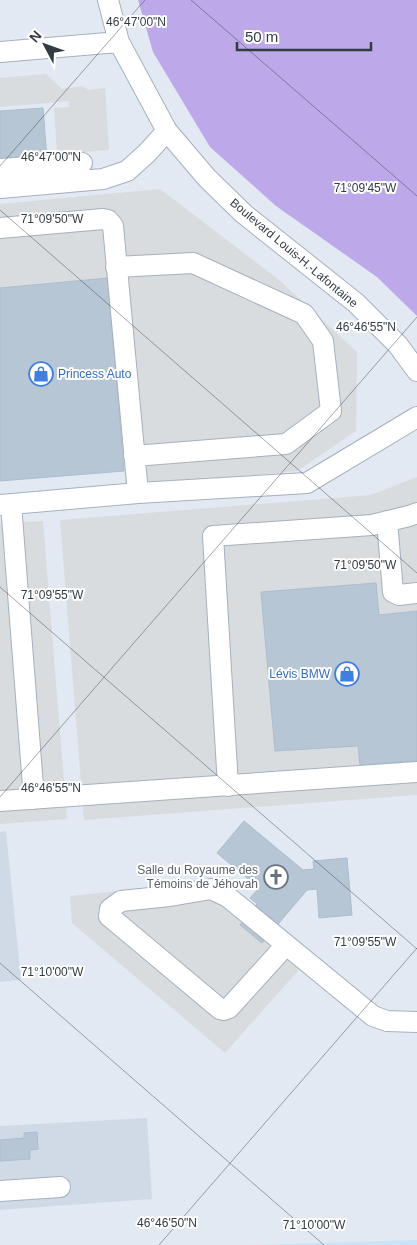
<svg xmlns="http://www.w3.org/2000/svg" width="417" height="1245" viewBox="0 0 417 1245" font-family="Helvetica,sans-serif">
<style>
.residential{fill:#d0dae7}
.commercial{fill:#cbe3f6}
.green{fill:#bda8ea}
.parking{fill:#d8dcdf}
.building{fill:#b7c6d4;stroke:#aabdcf}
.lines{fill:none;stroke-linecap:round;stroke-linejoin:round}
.minor-casing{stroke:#a4b1be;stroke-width:22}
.minor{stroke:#fff;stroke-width:20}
.ticks{fill:none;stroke:#323c44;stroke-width:1;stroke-opacity:0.45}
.labels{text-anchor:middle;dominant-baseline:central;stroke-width:4;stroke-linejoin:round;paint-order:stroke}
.street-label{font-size:12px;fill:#323c44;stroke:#fff}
.shop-label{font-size:12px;fill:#366cbe;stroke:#fff;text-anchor:start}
.worship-label{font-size:12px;fill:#5b616d;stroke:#fff;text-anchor:end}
.ticks-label{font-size:12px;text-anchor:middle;fill:#323c44;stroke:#fff;stroke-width:4;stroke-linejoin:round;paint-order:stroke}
</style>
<rect width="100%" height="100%" fill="#e2e9f2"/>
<!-- residential -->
<path class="residential" d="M6 831 21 980 0 982V832Z
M147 1118 152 1199 0 1210V1126Z"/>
<!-- commercial -->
<path class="commercial" d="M417 1240V1245H250Z"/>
<!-- green -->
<path class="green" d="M138 0H417V316L377 277 276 206 210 147 153 52Z"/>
<!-- parking -->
<path class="parking" d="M46 74 62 89 82 86 89 90 105 88 109 150 57 154 54 108 69 107V101L0 107V78Z
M160 189 278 279 357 352 356 431 297 471 126 487 108 279 0 288V204Z
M417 477V795L84 820 60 520 371 495Z
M43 521 67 819 0 824V523Z
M222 880 254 908 262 943 277 925 313 954 225 1053 72 923 70 896Z"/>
<!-- building -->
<path class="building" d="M43 108 47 159 0 163V111Z
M108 278 124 471 0 481V288Z
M376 583 379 615 417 611V761L360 765 358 746 275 751 261 592Z
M244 821 303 870 314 869 313 861 347 858 352 915 319 918 317 889 307 890 262 943 240 925 257 904 250 898 259 888 217 853Z
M37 1132 38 1149 30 1150V1159L0 1161V1140L24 1138V1133Z"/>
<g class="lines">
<!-- minor casing -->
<g class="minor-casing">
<path id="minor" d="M108 0 119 42 167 131 207 178 244 214 356 303 398 345 417 371
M0 52 119 42
M0 169 82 163
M0 188 103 179 127 171 147 153 167 131
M0 228 103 219 108 220 113 226 138 493
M116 267 193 263 304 314 323 341 331 411 286 444 134 456
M11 504 34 799
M0 505 138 493 307 483 417 417
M387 521 393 592 399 595 417 593
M228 786 213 536 372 525 409 516 417 513
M0 801 417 772
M286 945 229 1008 224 1010 220 1009 109 916 110 909 121 901 170 896 211 889 228 897 373 1016 387 1021 417 1022
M0 1191 60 1187"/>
</g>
<!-- minor -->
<use href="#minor" class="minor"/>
</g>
<!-- ticks -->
<path class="ticks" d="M191 0 417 196M0 166 145 0M0 210 417 573M0 587 417 949M0 797 417 317M0 963 324 1245M159 1245 417 948"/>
<!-- icons -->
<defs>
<g id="shop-ring" transform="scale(1.25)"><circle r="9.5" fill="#fff" stroke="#3f7fe0" stroke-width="1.5"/><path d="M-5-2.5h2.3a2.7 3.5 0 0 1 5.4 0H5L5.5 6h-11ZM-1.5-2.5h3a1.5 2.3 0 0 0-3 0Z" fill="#3f7fe0"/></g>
<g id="church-ring" transform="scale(1.25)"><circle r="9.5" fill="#fff" stroke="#6b7280" stroke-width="1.5"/><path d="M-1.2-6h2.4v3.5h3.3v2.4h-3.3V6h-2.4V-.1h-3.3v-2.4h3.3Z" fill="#6b7280"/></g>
</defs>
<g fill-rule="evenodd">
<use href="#shop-ring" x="41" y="374"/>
<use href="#shop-ring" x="347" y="674"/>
<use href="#church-ring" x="276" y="877"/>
</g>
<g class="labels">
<!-- street labels -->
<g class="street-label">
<text transform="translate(294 253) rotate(40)">Boulevard Louis-H.-Lafontaine</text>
</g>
<!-- shop labels -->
<g class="shop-label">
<text x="58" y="374">Princess Auto</text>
<text x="330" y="674" text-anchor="end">Lévis BMW</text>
</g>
<!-- worship labels -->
<g class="worship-label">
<text x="258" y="870">Salle du Royaume des<tspan x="258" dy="14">Témoins de Jéhovah</tspan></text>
</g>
</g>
<g class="ticks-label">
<text x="136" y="26">46°47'00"N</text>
<text x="51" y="161">46°47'00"N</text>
<text x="365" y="192">71°09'45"W</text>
<text x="52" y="223">71°09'50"W</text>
<text x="366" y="331">46°46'55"N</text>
<text x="365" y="569">71°09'50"W</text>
<text x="52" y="599">71°09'55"W</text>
<text x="51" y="792">46°46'55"N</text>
<text x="365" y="946">71°09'55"W</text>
<text x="52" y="976">71°10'00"W</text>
<text x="167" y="1227">46°46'50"N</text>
<text x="314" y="1229">71°10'00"W</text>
</g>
<!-- north arrow -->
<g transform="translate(45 45) rotate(311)" stroke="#ffffff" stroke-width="4" paint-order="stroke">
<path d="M0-4L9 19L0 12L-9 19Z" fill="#323c44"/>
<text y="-8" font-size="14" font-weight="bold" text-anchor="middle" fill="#323c44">N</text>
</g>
<!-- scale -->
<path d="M237 42v8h134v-8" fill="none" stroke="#323c44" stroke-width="2.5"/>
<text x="245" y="42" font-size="15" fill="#323c44" stroke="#ffffff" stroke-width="4" paint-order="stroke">50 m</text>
</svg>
